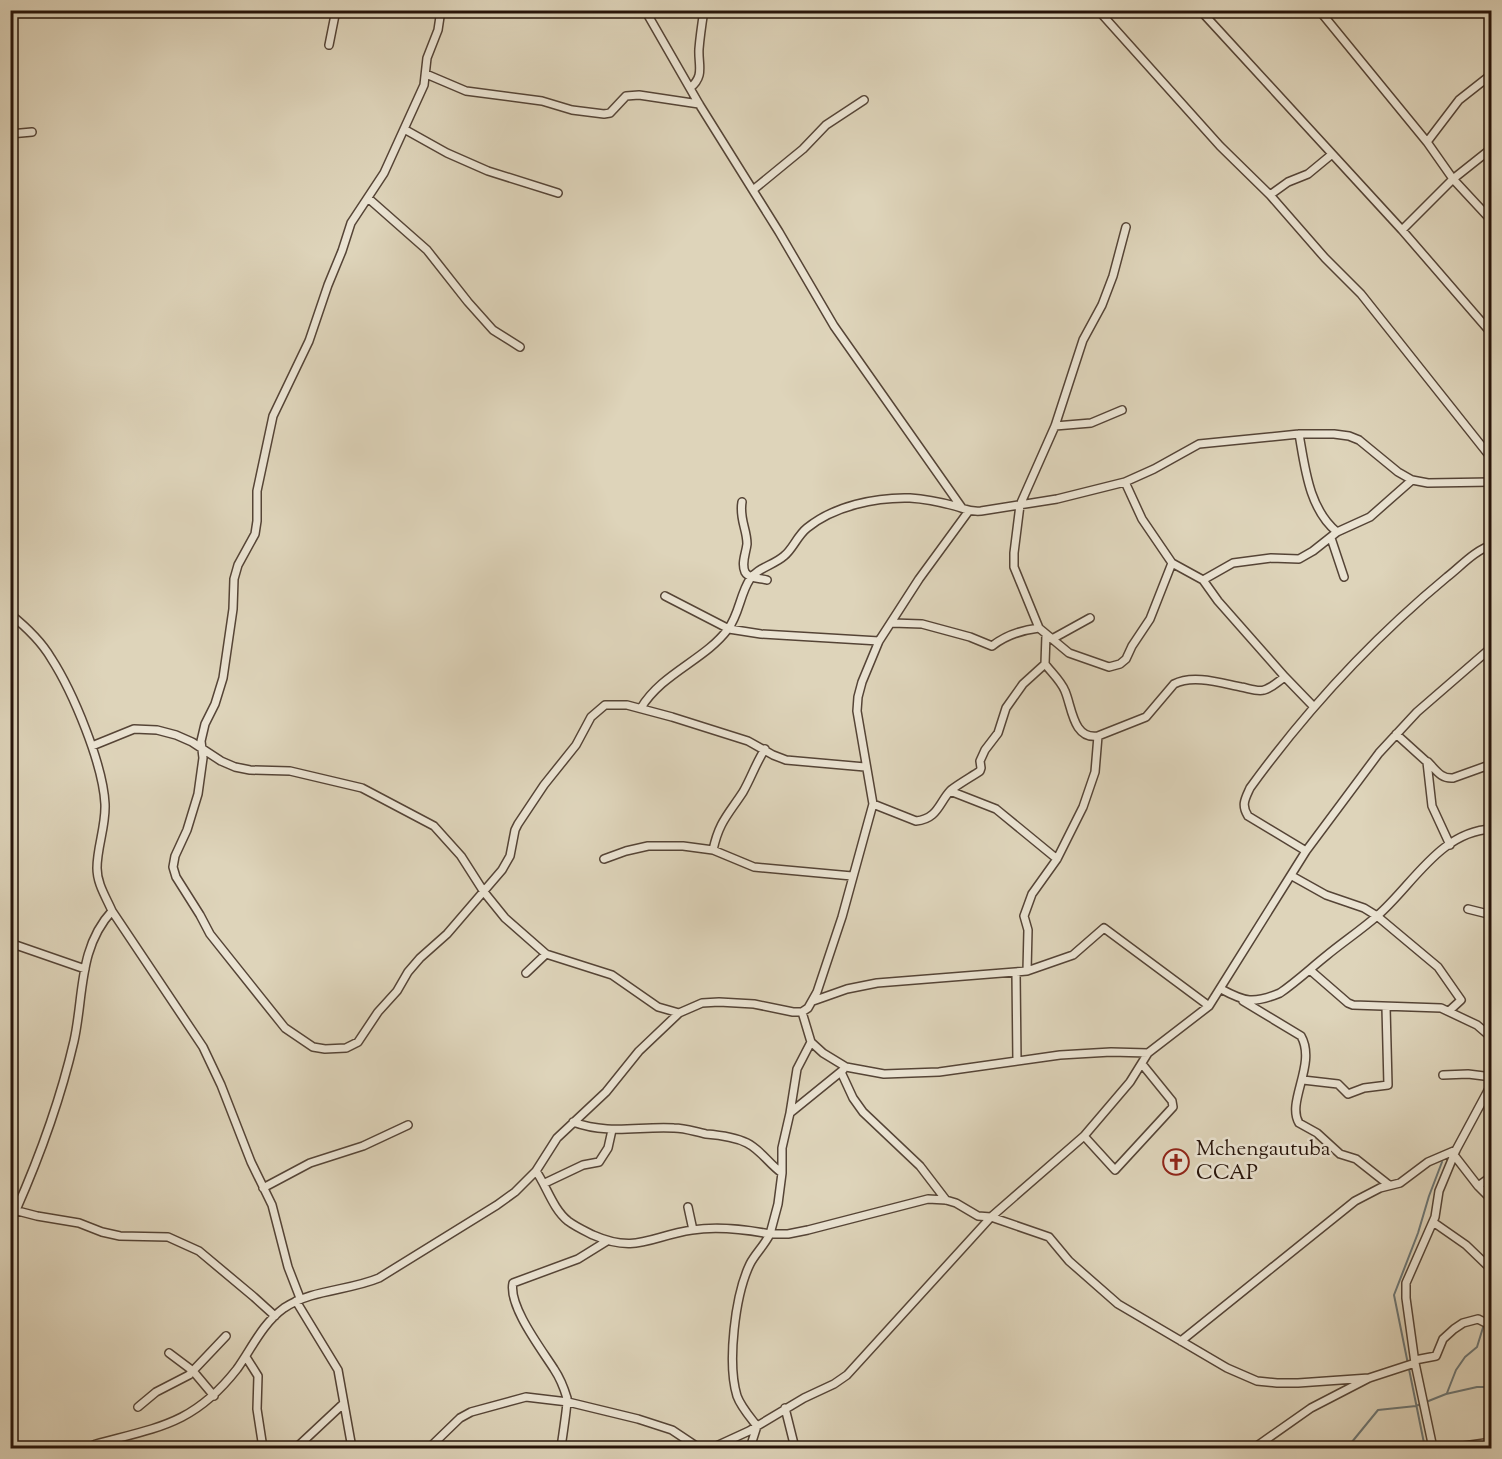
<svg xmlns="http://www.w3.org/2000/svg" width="1502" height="1459" viewBox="0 0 1502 1459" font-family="'Sorts Mill Goudy',serif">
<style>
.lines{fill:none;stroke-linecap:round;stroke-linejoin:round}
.stream{stroke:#6b7574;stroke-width:2}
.minor-casing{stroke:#554436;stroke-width:10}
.minor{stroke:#eae3d2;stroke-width:7}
.labels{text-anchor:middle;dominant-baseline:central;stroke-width:5;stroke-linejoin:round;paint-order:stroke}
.poi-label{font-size:21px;fill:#27140a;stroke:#eae3d2;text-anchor:start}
</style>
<rect width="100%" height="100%" fill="#ded4ba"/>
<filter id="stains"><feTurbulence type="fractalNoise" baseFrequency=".00333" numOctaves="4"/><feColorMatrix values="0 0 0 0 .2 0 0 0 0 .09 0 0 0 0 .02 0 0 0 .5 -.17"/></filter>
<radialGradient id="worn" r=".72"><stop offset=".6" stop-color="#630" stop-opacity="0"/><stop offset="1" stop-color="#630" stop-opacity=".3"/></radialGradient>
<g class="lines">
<!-- stream -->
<path class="stream" d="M1447 1393 1456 1370 1465 1357 1477 1347 1485 1321 1492 1318
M1347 1448 1378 1410 1416 1406 1446 1394 1477 1387H1492
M1425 1448 1394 1295 1418 1233 1429 1196 1442 1162"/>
<!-- minor casing -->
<g class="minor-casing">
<path id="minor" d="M441 10 438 30 427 58 424 85 384 173 351 223 342 251 328 285 309 341 273 416 257 491V521L255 534 238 565 234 579 233 609 223 678 215 704 205 724 201 741 203 758 198 794 187 830 175 856 173 867 176 877 200 915 210 934 285 1028 313 1047 325 1049 346 1048 358 1042 378 1012 397 991 408 972 420 958 447 934 502 870 510 856 515 830 518 824 544 785 576 745 591 717 605 705H627L672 717 748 741 773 755 786 760 865 767
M645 10 699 104 779 232 834 326 962 508
M1098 10 1220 146 1270 195 1325 258 1361 294 1492 459
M1200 10 1402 230 1492 334
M1319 10 1427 142 1453 179 1492 221
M329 45 336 10
M426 74 466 91 542 101 572 110 604 114 610 113 626 96 639 95 699 104
M690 88C705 76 698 65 699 49 700 36 702 23 704 10
M404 129 447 153 488 171 558 193
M10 134 32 132
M1427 142 1459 100 1492 74
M753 190 803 149 826 125 864 100
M1270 195 1288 182 1308 174 1331 155
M368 198 427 250 468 302 493 330 520 347
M1126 227 1113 276 1102 305 1083 340 1055 426 1020 505 1014 553V567L1039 628 1069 653 1109 667 1120 664 1126 659 1132 646 1150 619 1172 563
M1402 230 1453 179 1492 148
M10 241 13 243
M1055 426 1091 423 1122 410
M1299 434C1305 468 1309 509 1337 532
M1125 482 1142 519 1172 563 1203 580 1218 601 1285 677 1313 706
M742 502C739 519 747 529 747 544 746 553 741 563 745 572 749 579 760 578 767 580
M1331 538 1344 577
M1203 580 1233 563 1271 558 1299 559 1313 551 1337 532 1370 517 1412 480
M665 596 729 629 761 634 879 641
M10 614C25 626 41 641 51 658 73 692 103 764 105 804 106 826 97 847 97 868 97 884 106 897 112 911L203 1047 221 1085 251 1162 272 1205 288 1267 300 1298
M892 623 922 624 970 637 992 646C1006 635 1022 630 1039 628
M1052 639 1090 618
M1045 664C1051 672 1061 681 1065 691 1072 707 1073 740 1098 736
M641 708C662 673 705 660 728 629 739 615 740 594 750 579 757 568 774 565 784 556 793 549 797 536 807 528 834 506 876 497 910 498 926 499 940 502 955 506 966 509 968 512 981 511L1057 499 1125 482 1154 469 1199 444 1299 434H1334L1349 436 1359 440 1398 472 1412 480 1428 483 1492 482
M1396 734 1427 762 1432 806 1450 845
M92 746 134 729 157 730 176 735 192 742 221 761 235 767 250 770 290 771 362 788 434 826 461 856 484 892 505 918 546 954 612 975 658 1007 679 1013
M1428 762C1436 770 1441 779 1453 778L1492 764
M950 791 996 809 1057 859
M873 804 916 821C938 819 939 802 951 790 960 783 971 777 980 771L981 768 980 761 985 750 998 733 1006 708 1023 684 1045 664 1046 635
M713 850C719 822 728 815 743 792 751 778 756 763 765 749
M1306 851 1248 816C1241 805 1245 799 1250 788 1308 708 1371 640 1447 577 1460 567 1475 550 1492 545
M604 859 626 851 648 846H683L713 850 754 867 852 876
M1292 876 1326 895 1364 908 1377 916 1438 967 1461 1000 1449 1011
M1468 909 1492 915
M10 943 85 969
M1310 970 1348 1003 1353 1005 1441 1008 1477 1025 1492 1038
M1027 971 1028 930 1024 916 1032 894 1057 859 1083 807 1095 772 1098 736 1146 717 1174 684C1193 674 1221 683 1241 687 1248 688 1257 692 1264 690 1272 688 1278 681 1285 677
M526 973 546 954
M1016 973 1017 1061
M1221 989C1245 1002 1253 1004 1280 993 1296 982 1311 968 1326 956 1343 942 1361 930 1377 916 1412 886 1440 831 1492 829
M813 1001 847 989 877 983 1027 971 1073 955 1104 928 1209 1006
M1243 1001 1301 1036C1317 1064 1286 1102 1299 1123L1317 1133 1340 1154 1356 1159 1389 1185
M802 1012 811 1042 823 1053 846 1067 884 1074 939 1072 1060 1055 1111 1052 1148 1053
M841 1072 853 1098 863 1112 920 1166 946 1200
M1443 1075 1468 1074 1492 1077
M1303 1080 1338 1084 1348 1094 1364 1088 1388 1085 1386 1007
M790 1113 797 1069 811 1042
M1084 1136 1115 1170 1173 1107 1172 1101 1142 1064
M1454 1155 1478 1186 1492 1176
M536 1171C547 1187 553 1209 568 1221 576 1227 585 1231 593 1235 636 1254 651 1236 692 1230 718 1226 743 1229 770 1234L778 1204 782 1173C769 1164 761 1150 747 1143 735 1137 719 1135 706 1134 695 1132 686 1128 674 1128 638 1126 609 1135 573 1122
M782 1173V1148L790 1113 843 1070
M545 1183 583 1165 599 1162 608 1148 612 1130
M1478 1186 1492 1200
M263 1188 310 1163 363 1146 408 1125
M688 1207 693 1230
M10 1209 37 1216 79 1223 102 1232 120 1236 168 1237 199 1251 254 1297 275 1316
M10 1217 16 1210C39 1158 61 1097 74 1041 84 996 78 948 112 911
M1433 1222 1466 1245 1492 1270
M296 1301 338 1370 352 1448
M1181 1341 1355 1201 1380 1188 1400 1183 1428 1162 1456 1150
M169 1353 193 1371 214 1396
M246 1357 258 1376 257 1409 263 1448
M1415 1360 1436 1356 1443 1339 1454 1329 1463 1323 1478 1319 1492 1326
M138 1407 156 1392 189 1375 226 1336
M785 1408 795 1448
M88 1448 96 1444C159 1427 194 1424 237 1369 252 1348 262 1324 284 1308 313 1289 348 1291 379 1278L497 1205 515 1192 536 1171 557 1138 606 1092 639 1051 679 1013 702 1003 719 1002 754 1004 793 1012H802L808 1008 817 992 842 917 873 804 857 711 858 697 862 682 879 641 919 579 968 512
M296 1448 343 1404
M429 1448 460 1418 471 1412 526 1397 568 1402 638 1419 672 1430 699 1448
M561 1448C562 1439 568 1403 567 1398 564 1388 560 1378 554 1369 542 1350 508 1306 513 1283L578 1259 607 1241
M712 1448 749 1431 804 1398 834 1384 847 1375 991 1217 1084 1136 1130 1082 1148 1053 1209 1006 1306 851 1379 753 1417 712 1492 647
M750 1448 757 1426C750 1417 741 1407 737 1396 727 1363 735 1295 750 1264 755 1254 764 1246 770 1234H788L808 1230 928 1199 946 1200 956 1203 978 1216 991 1217 1049 1237 1069 1261 1118 1304 1227 1368 1257 1381 1277 1383H1298L1369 1378
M1254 1448 1311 1408 1369 1378 1415 1363
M1433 1448 1415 1363 1406 1298V1283L1435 1217 1439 1191 1456 1150 1492 1083
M1449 1448 1492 1442"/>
</g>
<!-- minor -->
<use href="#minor" class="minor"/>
</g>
<!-- icons -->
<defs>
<g id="church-ring" transform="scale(1.35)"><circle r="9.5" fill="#eae3d2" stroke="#8f2418" stroke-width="1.5"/><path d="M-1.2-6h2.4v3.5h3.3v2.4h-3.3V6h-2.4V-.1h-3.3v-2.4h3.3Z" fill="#8f2418"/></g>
</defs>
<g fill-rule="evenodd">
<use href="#church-ring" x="1176" y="1162"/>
</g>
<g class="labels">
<!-- poi labels -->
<g class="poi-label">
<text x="1196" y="1150">Mchengautuba<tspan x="1196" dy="24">CCAP</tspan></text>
</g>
</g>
<!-- margin -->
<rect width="1502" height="1459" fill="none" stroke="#ded4ba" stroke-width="36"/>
<rect x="12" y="12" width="1478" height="1435" fill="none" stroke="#27140a" stroke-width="3"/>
<rect x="18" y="18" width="1466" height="1423" fill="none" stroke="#27140a" stroke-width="1.5"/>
<rect width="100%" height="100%" filter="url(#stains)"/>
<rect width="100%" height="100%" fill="url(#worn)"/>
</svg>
